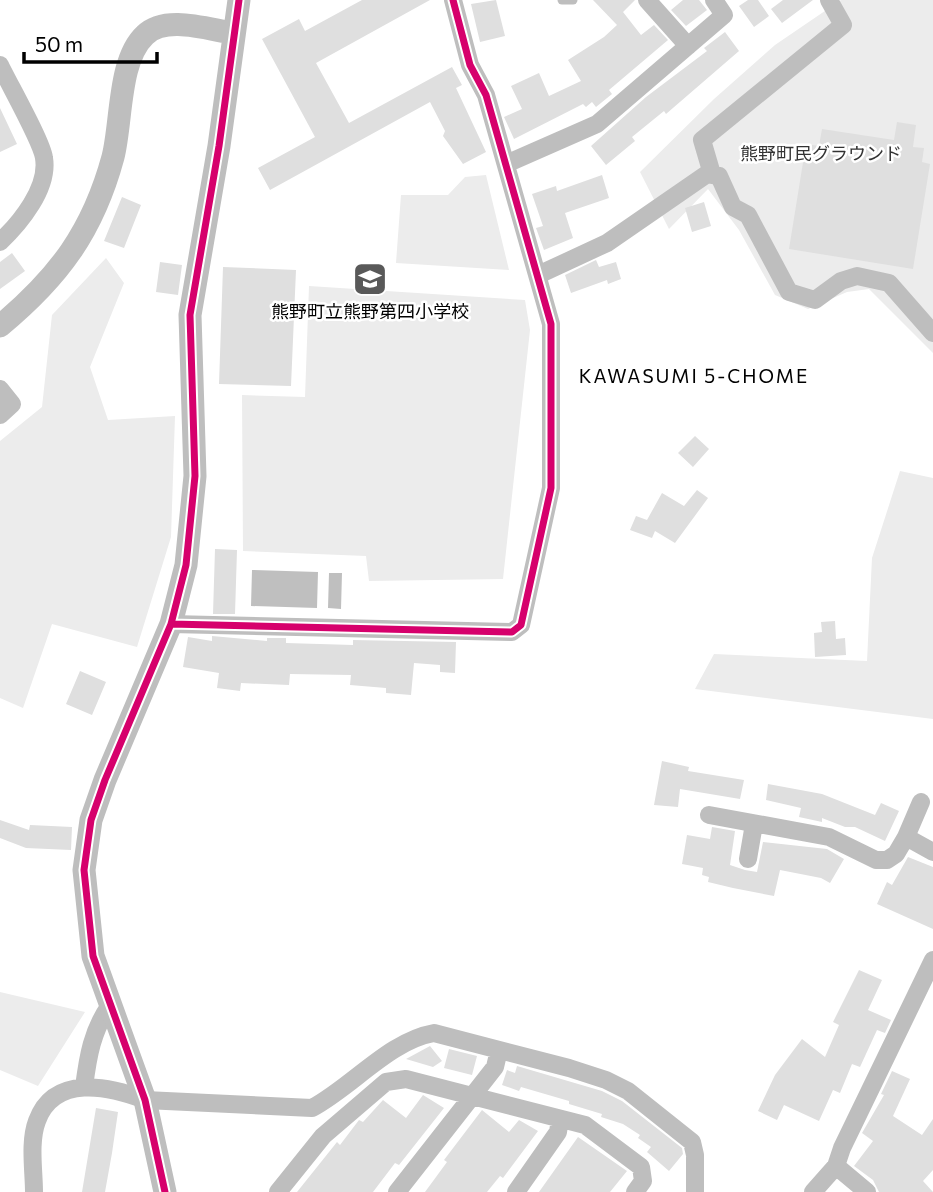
<svg xmlns="http://www.w3.org/2000/svg" width="933" height="1192" viewBox="0 0 933 1192" font-family="Commissioner,'Noto Sans JP',sans-serif">
<style>
.green{fill:#ececec}
.water{fill:#bfbfbf}
.building{fill:#dfdfdf}
.lines{fill:none;stroke-linecap:round;stroke-linejoin:round}
.service{stroke:#bebebe;stroke-width:9}
.minor{stroke:#bebebe;stroke-width:18}
.tertiary{stroke:#bebebe;stroke-width:23}
.cycleway-casing{stroke:#fff;stroke-width:11}
.cycleway{stroke:#d6006c;stroke-width:7}
.labels{text-anchor:middle;dominant-baseline:central;stroke-width:5;stroke-linejoin:round;paint-order:stroke}
.park-label{font-size:18px;fill:#333;stroke:#fff}
.poi-label{font-size:18px;fill:#000;stroke:#fff}
.neighbourhood-label{font-size:19px;letter-spacing:2px;fill:#000;stroke:#fff}
</style>
<rect width="100%" height="100%" fill="#fff"/>
<!-- green -->
<path class="green" d="M841 0H933V353L869 289 847 292 808 309 775 295 739 230 708 189 669 229 640 172 714 99 775 45Z
M486 175 509 270 396 263 401 195H448L465 177Z
M106 258 124 283 90 367 108 420 175 416 171 537 137 647 52 624 23 708 0 698V441L42 407 52 315Z
M309 286 525 300 530 330 503 579 369 581 366 556 243 551 242 395 305 397Z
M900 471 933 478V719L695 689 714 654 867 661 872 558Z
M0 992 85 1012 38 1086 0 1070Z"/>
<!-- water -->
<path class="water" d="M252 570 318 572 317 608 251 606Z
M329 573H342L341 609 328 608Z"/>
<!-- building -->
<path class="building" d="M362 0H430L316 63 349 123 452 67 462 85 456 88 486 152 463 164 443 136 445 131 430 102 270 190 258 168 315 137 262 39 299 19 305 31Z
M496 0 505 36 480 42 471 4Z
M593 0H635L623 12 641 35 654 25 668 40 609 90 612 94 596 107 592 102 586 107 583 104 514 139 504 117 522 109 511 86 539 73 549 96 581 81 568 60 604 37 617 25Z
M683 0H699L707 10 686 26 671 10Z
M748 0H758L769 16 754 27 739 6Z
M783 0H813L782 23 771 9Z
M725 32 739 51 666 114 664 111 632 137 635 141 606 165 591 146 646 97 707 51 704 48Z
M0 108 17 144 0 152Z
M897 122 916 125 913 147 924 148 922 162 930 164 913 269 789 249 806 144 819 146 822 129 894 140Z
M602 175 609 198 565 213 573 238 544 250 536 228 543 226 532 194 556 186 557 191Z
M122 197 141 205 124 248 104 241Z
M704 202 711 226 692 232 685 208Z
M12 253 25 271 0 289V262Z
M596 260 599 267 616 262 621 279 608 284 607 280 571 293 565 275Z
M160 262 182 265 178 295 156 292Z
M223 267 296 270 291 386 219 384Z
M695 436 709 449 693 467 678 453Z
M697 490 708 498 675 543 655 531 652 538 630 530 636 516 647 520 662 493 684 506Z
M215 549 237 550 235 614H213Z
M835 621 836 639 845 638 846 655 815 657 814 633 822 632 821 622Z
M212 636 267 641V638H286V643L353 645V640L456 642 455 673 440 672V665L414 663 411 695 386 693V688L350 685 351 675 290 674 289 685 241 683 240 691 217 688 219 673 183 667 188 637 212 641Z
M80 671 106 682 92 715 66 704Z
M662 761 689 767 688 771 744 780 740 799 680 789 678 807 654 805Z
M768 784 822 794 875 815 881 803 899 811 885 841 855 827H845L822 818V822L799 817 801 808 766 800Z
M0 820 29 830 30 825 72 827 71 850 26 848 0 838Z
M712 827 735 831 730 865 745 870 757 872 763 842 827 849 844 859 830 883 821 878 780 870 774 896 733 888 708 882 709 877 702 875 703 868 682 864 687 835 710 839Z
M908 857 933 867V929L877 904 887 882 892 885Z
M859 970 882 980 868 1010 891 1020 885 1033 877 1030 860 1067 852 1064 840 1093 833 1090 819 1121 784 1105 777 1120 758 1111 775 1075 802 1039 825 1057 839 1025 833 1022Z
M430 1046 442 1061 433 1067 406 1059Z
M449 1049 477 1056 472 1075 444 1068Z
M517 1066 602 1091 622 1101 682 1148 683 1154 669 1171 647 1152 651 1147 638 1138 640 1135 623 1124 601 1117 602 1114 569 1104V1101L521 1087 519 1091 502 1085 507 1070 515 1073Z
M892 1071 910 1079 893 1116 922 1135 933 1119V1170L923 1181 933 1192H879L873 1180 854 1166 873 1141 862 1133 884 1095 881 1094Z
M423 1095 444 1108 399 1165 395 1163 373 1192H297L337 1142 340 1145 359 1120 363 1122 383 1100 406 1118Z
M96 1108 118 1112 112 1153 105 1192H82Z
M482 1110 509 1132 519 1120 538 1131 503 1178 500 1176 487 1192H425L447 1162 444 1160Z
M578 1137 627 1171 610 1192H539Z"/>
<g class="lines">
<!-- service -->
<path class="service" d="M562 0H573"/>
<!-- minor -->
<path class="minor" d="M647 0 688 46
M0 65C9 84 42 142 44 158 49 188 20 223 0 242
M506 164 597 124 724 15 714 0
M712 174 702 140 843 25 829 0
M538 275 607 243 707 174 719 176 733 207 748 215 789 292 815 300 841 281 857 276 889 283 933 333
M0 389 12 404 0 415
M171 624 512 632 521 625 551 488V324L486 95 470 65 453 0
M709 815 829 837 876 860H887L896 854 906 837 933 852
M906 837 921 802
M748 859 754 824
M84 1087C88 1056 92 1031 110 1005
M836 1166 867 1192
M34 1192C34 1171 29 1142 37 1121 54 1074 109 1086 145 1100L312 1108C353 1086 389 1041 434 1033L569 1068 606 1080 628 1091 692 1142 695 1155V1192
M278 1192 323 1136 386 1082 406 1079 585 1125 641 1167 643 1181 635 1192
M397 1192 495 1067 499 1050
M516 1192 558 1132 560 1119
M813 1192 836 1166 842 1148 933 960"/>
<!-- tertiary -->
<path class="tertiary" d="M0 326C59 277 93 231 113 157 122 122 118 60 145 35 165 15 207 29 232 33
M165 1192 145 1100 93 956 84 870 91 820 105 780 171 624 186 565 195 476 190 315 219 146 239 0"/>
<!-- cycleway casing -->
<g class="cycleway-casing">
<path id="cycleway" d="M171 624 512 632 521 625 551 488V324L486 95 470 65 453 0
M165 1192 145 1100 93 956 84 870 91 820 105 780 171 624 186 565 195 476 190 315 219 146 239 0"/>
</g>
<!-- cycleway -->
<use href="#cycleway" class="cycleway"/>
</g>
<!-- icons -->
<defs>
<g id="school-square" transform="scale(1.75)"><rect x="-9" y="-9" width="18" height="18" rx="4" fill="#595959" stroke="#fff"/><path d="M0-5L7-2L0 1L-7-2ZM-4 1L0 2.5L4 1V4Q0 6-4 4Z" fill="#fff"/></g>
</defs>
<g fill-rule="evenodd">
<use href="#school-square" x="370" y="279"/>
</g>
<g class="labels">
<!-- park labels -->
<g class="park-label">
<text x="821" y="153">熊野町民グラウンド</text>
</g>
<!-- poi labels -->
<g class="poi-label">
<text x="370" y="311">熊野町立熊野第四小学校</text>
</g>
<!-- neighbourhood labels -->
<g class="neighbourhood-label">
<text x="694" y="375">KAWASUMI 5-CHOME</text>
</g>
</g>
<!-- scale -->
<path d="M24 52v10h133v-10" fill="none" stroke="#000000" stroke-width="3.5"/>
<text x="35" y="52" font-size="21" fill="#000000" stroke="#ffffff" stroke-width="5" paint-order="stroke">50 m</text>
</svg>
